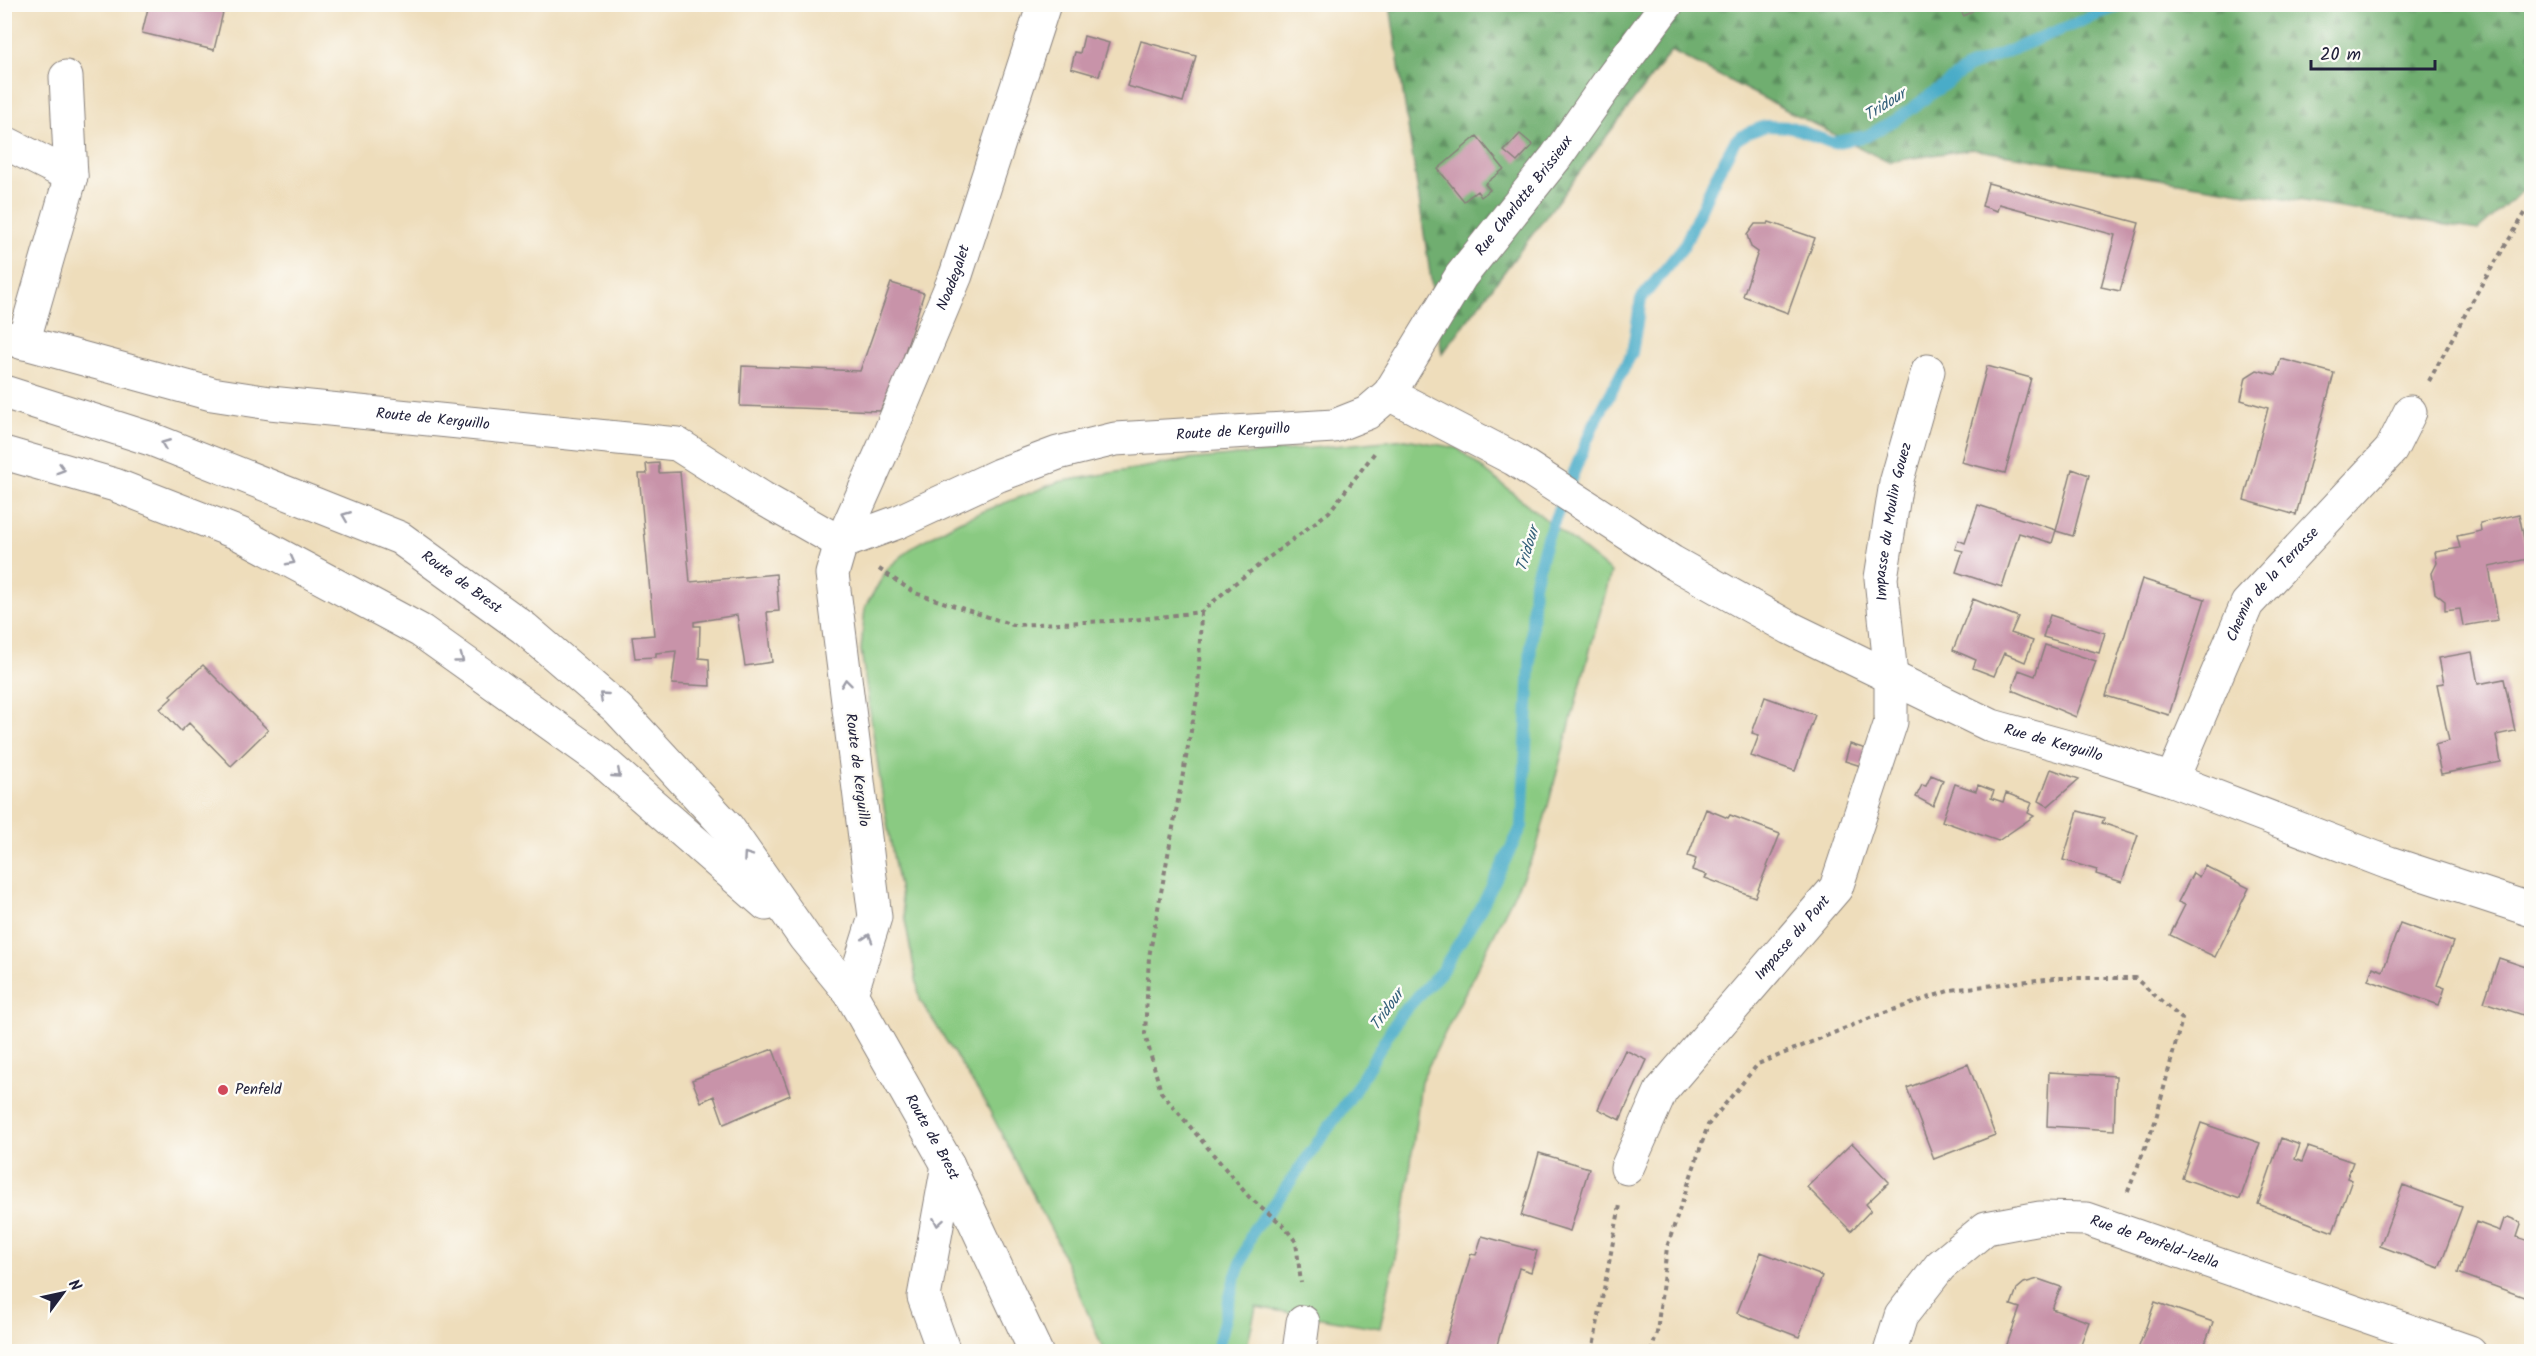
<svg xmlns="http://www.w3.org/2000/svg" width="2536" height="1356" viewBox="0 0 2536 1356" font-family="Kalam,sans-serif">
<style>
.green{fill:#8aca82;stroke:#56765e;stroke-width:1.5}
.forest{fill:url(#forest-firs);stroke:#486856;stroke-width:1.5}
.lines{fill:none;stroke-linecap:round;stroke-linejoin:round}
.stream{stroke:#49acc8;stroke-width:12}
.building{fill:#c893a9}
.minor-casing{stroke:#88807b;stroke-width:35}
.major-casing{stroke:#88807b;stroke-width:35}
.path{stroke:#88807b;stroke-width:4;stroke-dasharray:4.5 4.5;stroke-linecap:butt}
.minor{stroke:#fff;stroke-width:33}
.major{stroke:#fff;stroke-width:33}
.oneway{stroke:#9c9ca7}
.poi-dot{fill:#d1495b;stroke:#fdfcf7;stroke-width:2}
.labels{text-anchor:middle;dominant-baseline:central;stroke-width:5;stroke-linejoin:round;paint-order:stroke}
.street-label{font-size:15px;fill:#22223b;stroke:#fdfcf7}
.poi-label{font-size:15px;fill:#22223b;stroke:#fdfcf7;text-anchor:start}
.water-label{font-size:16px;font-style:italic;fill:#34607a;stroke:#fdfcf7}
</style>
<defs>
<pattern id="forest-firs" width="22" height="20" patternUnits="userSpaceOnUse" patternTransform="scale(1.5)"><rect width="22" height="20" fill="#6fae70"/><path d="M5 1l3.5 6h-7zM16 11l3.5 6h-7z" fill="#5b8d5d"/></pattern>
</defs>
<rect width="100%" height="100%" fill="#fdfcf7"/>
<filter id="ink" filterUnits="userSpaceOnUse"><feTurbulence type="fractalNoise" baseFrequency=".0167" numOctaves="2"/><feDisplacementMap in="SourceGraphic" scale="12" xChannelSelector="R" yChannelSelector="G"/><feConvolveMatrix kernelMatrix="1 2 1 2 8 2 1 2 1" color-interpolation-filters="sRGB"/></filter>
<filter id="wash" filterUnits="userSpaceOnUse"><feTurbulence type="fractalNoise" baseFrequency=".008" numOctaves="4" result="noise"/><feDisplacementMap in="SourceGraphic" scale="24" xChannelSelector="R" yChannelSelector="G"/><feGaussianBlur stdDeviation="1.35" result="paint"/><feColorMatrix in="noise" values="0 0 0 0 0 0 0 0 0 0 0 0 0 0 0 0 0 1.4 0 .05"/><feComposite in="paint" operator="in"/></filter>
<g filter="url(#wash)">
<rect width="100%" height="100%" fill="#edb"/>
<!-- green -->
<path class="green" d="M1406 439 1457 448 1611 572 1536 850 1421 1081 1405 1211 1380 1328 1256 1307 1246 1351H1104L1055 1237 985 1102 920 1000 884 807 861 650 865 607 888 568 915 545 959 521 1058 482 1187 460Z"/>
<!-- forest -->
<path class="forest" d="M1390 5H2531V183L2478 230 1971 149 1888 162 1671 51 1442 354Z"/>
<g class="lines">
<!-- stream -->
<path class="stream" d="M1220 1352 1219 1342 1234 1281 1253 1230 1275 1203 1353 1093 1400 1015 1441 972 1481 908 1522 826 1534 584 1547 538 1592 428 1632 353 1641 299 1684 246 1716 176 1735 141 1747 133 1766 126 1791 127 1832 143 1867 136 1900 117 1967 68 2123 4"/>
</g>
<g id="blocks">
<!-- building -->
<path class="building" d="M149 4H225L214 50 142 33Z
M1957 4H1975L1977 8 1964 16Z
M1084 36 1109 43 1099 76 1071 68 1075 52 1080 53Z
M1141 41 1196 56 1183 102 1127 86Z
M1520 134 1533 145 1517 162 1504 151Z
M1477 136 1504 169 1485 184 1490 190 1481 197 1477 191 1464 201 1438 169Z
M1988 183 2139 223 2120 291 2101 287 2115 235 1999 204 1997 211 1982 206Z
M1769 222 1815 238 1788 313 1743 296 1758 252 1751 247 1747 235 1755 224H1768Z
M891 283 924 293 901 364 880 411 740 406 742 366 860 371Z
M2281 359 2334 373 2296 515 2244 500 2268 408 2241 400 2246 377 2257 370 2276 375Z
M1987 366 2031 378 2005 473 1961 462Z
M659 463V473L680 472 690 582 776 574 779 611 767 612 772 662 745 666 737 615 694 622V626H700L699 658 709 659 710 686 672 684 676 651 656 653V657L635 658 632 637 654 635 639 474H647L646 464Z
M2072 469 2089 475 2073 536 2056 531Z
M1978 505 2056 530 2052 543 2019 533 2002 587 1956 572 1963 551 1955 549 1958 540 1965 543Z
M2519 514 2528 559 2489 567 2498 620 2463 626 2460 609 2445 611V601L2435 593 2432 573 2437 563 2435 552 2460 548 2457 536 2481 531 2480 523Z
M2142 579 2205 599 2169 715 2106 696Z
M1973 599 2018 617 2011 633 2033 641 2025 662 2004 653 1994 676 1973 668 1976 660 1953 650Z
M2050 615 2105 633 2099 653 2043 637Z
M2045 645 2096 661 2076 717 2012 690 2019 670 2035 676Z
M2472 652 2478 684 2504 679 2515 731 2496 735 2501 762 2441 774 2435 745 2449 741 2437 684 2444 683 2439 658Z
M203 665 268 730 231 766 189 723 181 731 160 709 172 698 170 695Z
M1765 697 1815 715 1795 771 1751 756 1759 735 1752 733Z
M1850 744 1869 750 1864 767 1845 761Z
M2051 769 2079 779 2048 806 2039 801Z
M1931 775 1943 780 1933 806 1916 797 1922 785 1926 786Z
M1955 784 1976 791 1978 785 1994 791 1991 798 2003 802 2006 793 2032 803 2028 813 2034 816 1998 841 1942 821Z
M1706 809 1728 818 1730 815 1780 834 1755 897 1705 878 1707 875 1692 870 1696 859 1688 856Z
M2078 811 2104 818 2102 823 2138 835 2122 882 2096 874 2097 870 2063 860Z
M2205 866 2249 888 2215 957 2170 935 2185 905 2178 902 2193 873 2199 877Z
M2400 923 2453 942 2437 985 2445 988 2439 1005 2368 980 2373 967 2383 971Z
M2499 958 2532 969V1018L2484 1002Z
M773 1049 790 1095 724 1124 714 1096 701 1102 692 1080Z
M1625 1050 1647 1060 1620 1120 1598 1109Z
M1968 1064 1995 1135 1934 1159 1907 1088Z
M2049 1072 2116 1076 2114 1130 2047 1126Z
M2201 1123 2260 1143 2240 1199 2182 1178Z
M2281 1138 2300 1145 2295 1159 2302 1162 2308 1147 2353 1162 2347 1178 2352 1180 2333 1232 2258 1204Z
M1852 1143 1889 1182 1866 1204 1871 1210 1851 1231 1807 1187Z
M1539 1153 1589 1168 1570 1231 1521 1216Z
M2403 1185 2462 1207 2439 1268 2380 1246Z
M2508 1217 2520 1222 2521 1225 2517 1237 2532 1242V1300L2458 1273 2476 1222 2500 1231 2504 1219Z
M1482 1236 1537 1251 1531 1272 1519 1268 1495 1352H1452L1453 1347 1445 1345 1471 1254 1476 1255Z
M1761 1252 1822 1276 1799 1337 1737 1313Z
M2038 1279 2061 1287 2052 1309 2089 1322 2078 1352H2020L2006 1347 2020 1308 2011 1305 2017 1289 2024 1283Z
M2155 1302 2213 1322 2202 1352H2137Z"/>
</g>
</g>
<g filter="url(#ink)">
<use href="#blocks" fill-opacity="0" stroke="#88807b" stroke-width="1.5"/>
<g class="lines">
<!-- minor casing -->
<g class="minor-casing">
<g id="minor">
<path d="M66 77 71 176"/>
<path d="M4 142 71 176 23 343"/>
<path id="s1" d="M4 337 212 394 270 403 677 444 762 498 841 543"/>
<path id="s2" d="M1389 394 1514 459 1672 562 1790 628 1992 726 2089 753 2172 780 2389 863 2532 910"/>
<path id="s3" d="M841 543 898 522 999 475 1058 453 1115 439 1334 426 1367 413 1389 394 1461 276 1556 157 1608 83 1667 4"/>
<path id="s4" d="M2172 780 2247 604 2391 450 2410 412"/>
<path id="s5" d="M851 994 875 917 832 574 841 543 883 449 956 275 1044 4"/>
<path id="s6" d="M1627 1168 1661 1091 1836 888 1891 722V676L1881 578 1896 483 1928 371"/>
<path d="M944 1352 924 1297 948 1165"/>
<path d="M1299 1352 1303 1322"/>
<path id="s7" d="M1890 1352 1901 1316 1940 1266 1986 1228 2040 1218 2087 1219 2470 1352"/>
</g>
</g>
<!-- major casing -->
<g class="major-casing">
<g id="major">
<path id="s8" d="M4 392 151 439 400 538 524 628 618 709 728 828 805 938 851 994 948 1165 1036 1352"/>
<path d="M4 453 115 485 240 534 421 631 600 759 766 904"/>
</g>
</g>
<!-- path -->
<path class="path" d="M2429 381 2480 287 2532 202
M879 569 915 593 1013 625 1133 620 1201 612 1234 584 1329 512 1376 451
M1201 612 1198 693 1149 957 1145 1034 1161 1092 1249 1197 1283 1225 1296 1242 1301 1283
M1592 1352 1620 1205
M1651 1352 1657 1333 1667 1247 1708 1125 1758 1064 1870 1018 1951 990 2054 978H2135L2182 1019 2155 1122 2127 1194"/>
<!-- minor -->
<use href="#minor" class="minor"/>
<!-- major -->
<use href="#major" class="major"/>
</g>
<!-- one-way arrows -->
<defs><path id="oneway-chevron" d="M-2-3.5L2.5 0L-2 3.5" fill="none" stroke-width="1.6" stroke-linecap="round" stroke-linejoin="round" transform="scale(1.5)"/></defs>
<g class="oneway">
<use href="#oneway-chevron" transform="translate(165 444) rotate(-158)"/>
<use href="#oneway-chevron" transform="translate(61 469) rotate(16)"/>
<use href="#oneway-chevron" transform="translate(346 516) rotate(-158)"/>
<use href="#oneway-chevron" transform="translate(291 561) rotate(28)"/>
<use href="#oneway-chevron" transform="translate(460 659) rotate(36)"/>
<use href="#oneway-chevron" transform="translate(846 683) rotate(-97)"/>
<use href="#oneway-chevron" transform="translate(603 696) rotate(-139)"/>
<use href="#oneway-chevron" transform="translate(617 774) rotate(41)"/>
<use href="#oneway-chevron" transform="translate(747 856) rotate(-125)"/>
<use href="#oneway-chevron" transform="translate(868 938) rotate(-73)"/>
<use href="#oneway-chevron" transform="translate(938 1222) rotate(100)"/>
</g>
</g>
<!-- markers -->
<circle class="poi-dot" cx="223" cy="1090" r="6"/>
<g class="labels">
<!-- street labels -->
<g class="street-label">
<text stroke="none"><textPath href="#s3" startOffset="818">Rue Charlotte Brissieux</textPath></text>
<text stroke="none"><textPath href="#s5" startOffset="747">Noadegalet</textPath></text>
<text stroke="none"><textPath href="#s1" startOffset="438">Route de Kerguillo</textPath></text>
<text stroke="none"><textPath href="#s3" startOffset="412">Route de Kerguillo</textPath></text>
<text stroke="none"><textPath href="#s6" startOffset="729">Impasse du Moulin Gouez</textPath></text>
<text stroke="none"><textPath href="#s8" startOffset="498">Route de Brest</textPath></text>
<text stroke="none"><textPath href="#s4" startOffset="222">Chemin de la Terrasse</textPath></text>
<text stroke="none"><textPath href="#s2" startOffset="753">Rue de Kerguillo</textPath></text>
<text transform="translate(857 770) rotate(83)">Route de Kerguillo</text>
<text stroke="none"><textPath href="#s6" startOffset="286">Impasse du Pont</textPath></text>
<text stroke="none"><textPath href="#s8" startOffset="1233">Route de Brest</textPath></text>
<text stroke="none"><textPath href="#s7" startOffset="334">Rue de Penfeld-Izella</textPath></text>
</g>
<!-- poi labels -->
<g class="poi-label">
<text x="235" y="1090">Penfeld</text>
</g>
<!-- water labels -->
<g class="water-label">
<text transform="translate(1885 105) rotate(-32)">Tridour</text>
<text transform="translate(1528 549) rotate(-73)">Tridour</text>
<text transform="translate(1387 1010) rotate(-54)">Tridour</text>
</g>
</g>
<!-- margin -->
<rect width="2536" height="1356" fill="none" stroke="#fdfcf7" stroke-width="24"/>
<!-- north arrow -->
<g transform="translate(63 1293) rotate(57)" stroke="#fdfcf7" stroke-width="4.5" paint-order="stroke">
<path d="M0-4.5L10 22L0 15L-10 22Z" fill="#22223b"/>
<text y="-9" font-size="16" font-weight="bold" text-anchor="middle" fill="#22223b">N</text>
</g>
<!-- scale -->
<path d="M2311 60v9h124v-9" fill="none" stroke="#22223b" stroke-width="3"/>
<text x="2320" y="60" font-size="18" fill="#22223b" stroke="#fdfcf7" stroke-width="4.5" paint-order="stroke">20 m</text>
</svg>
